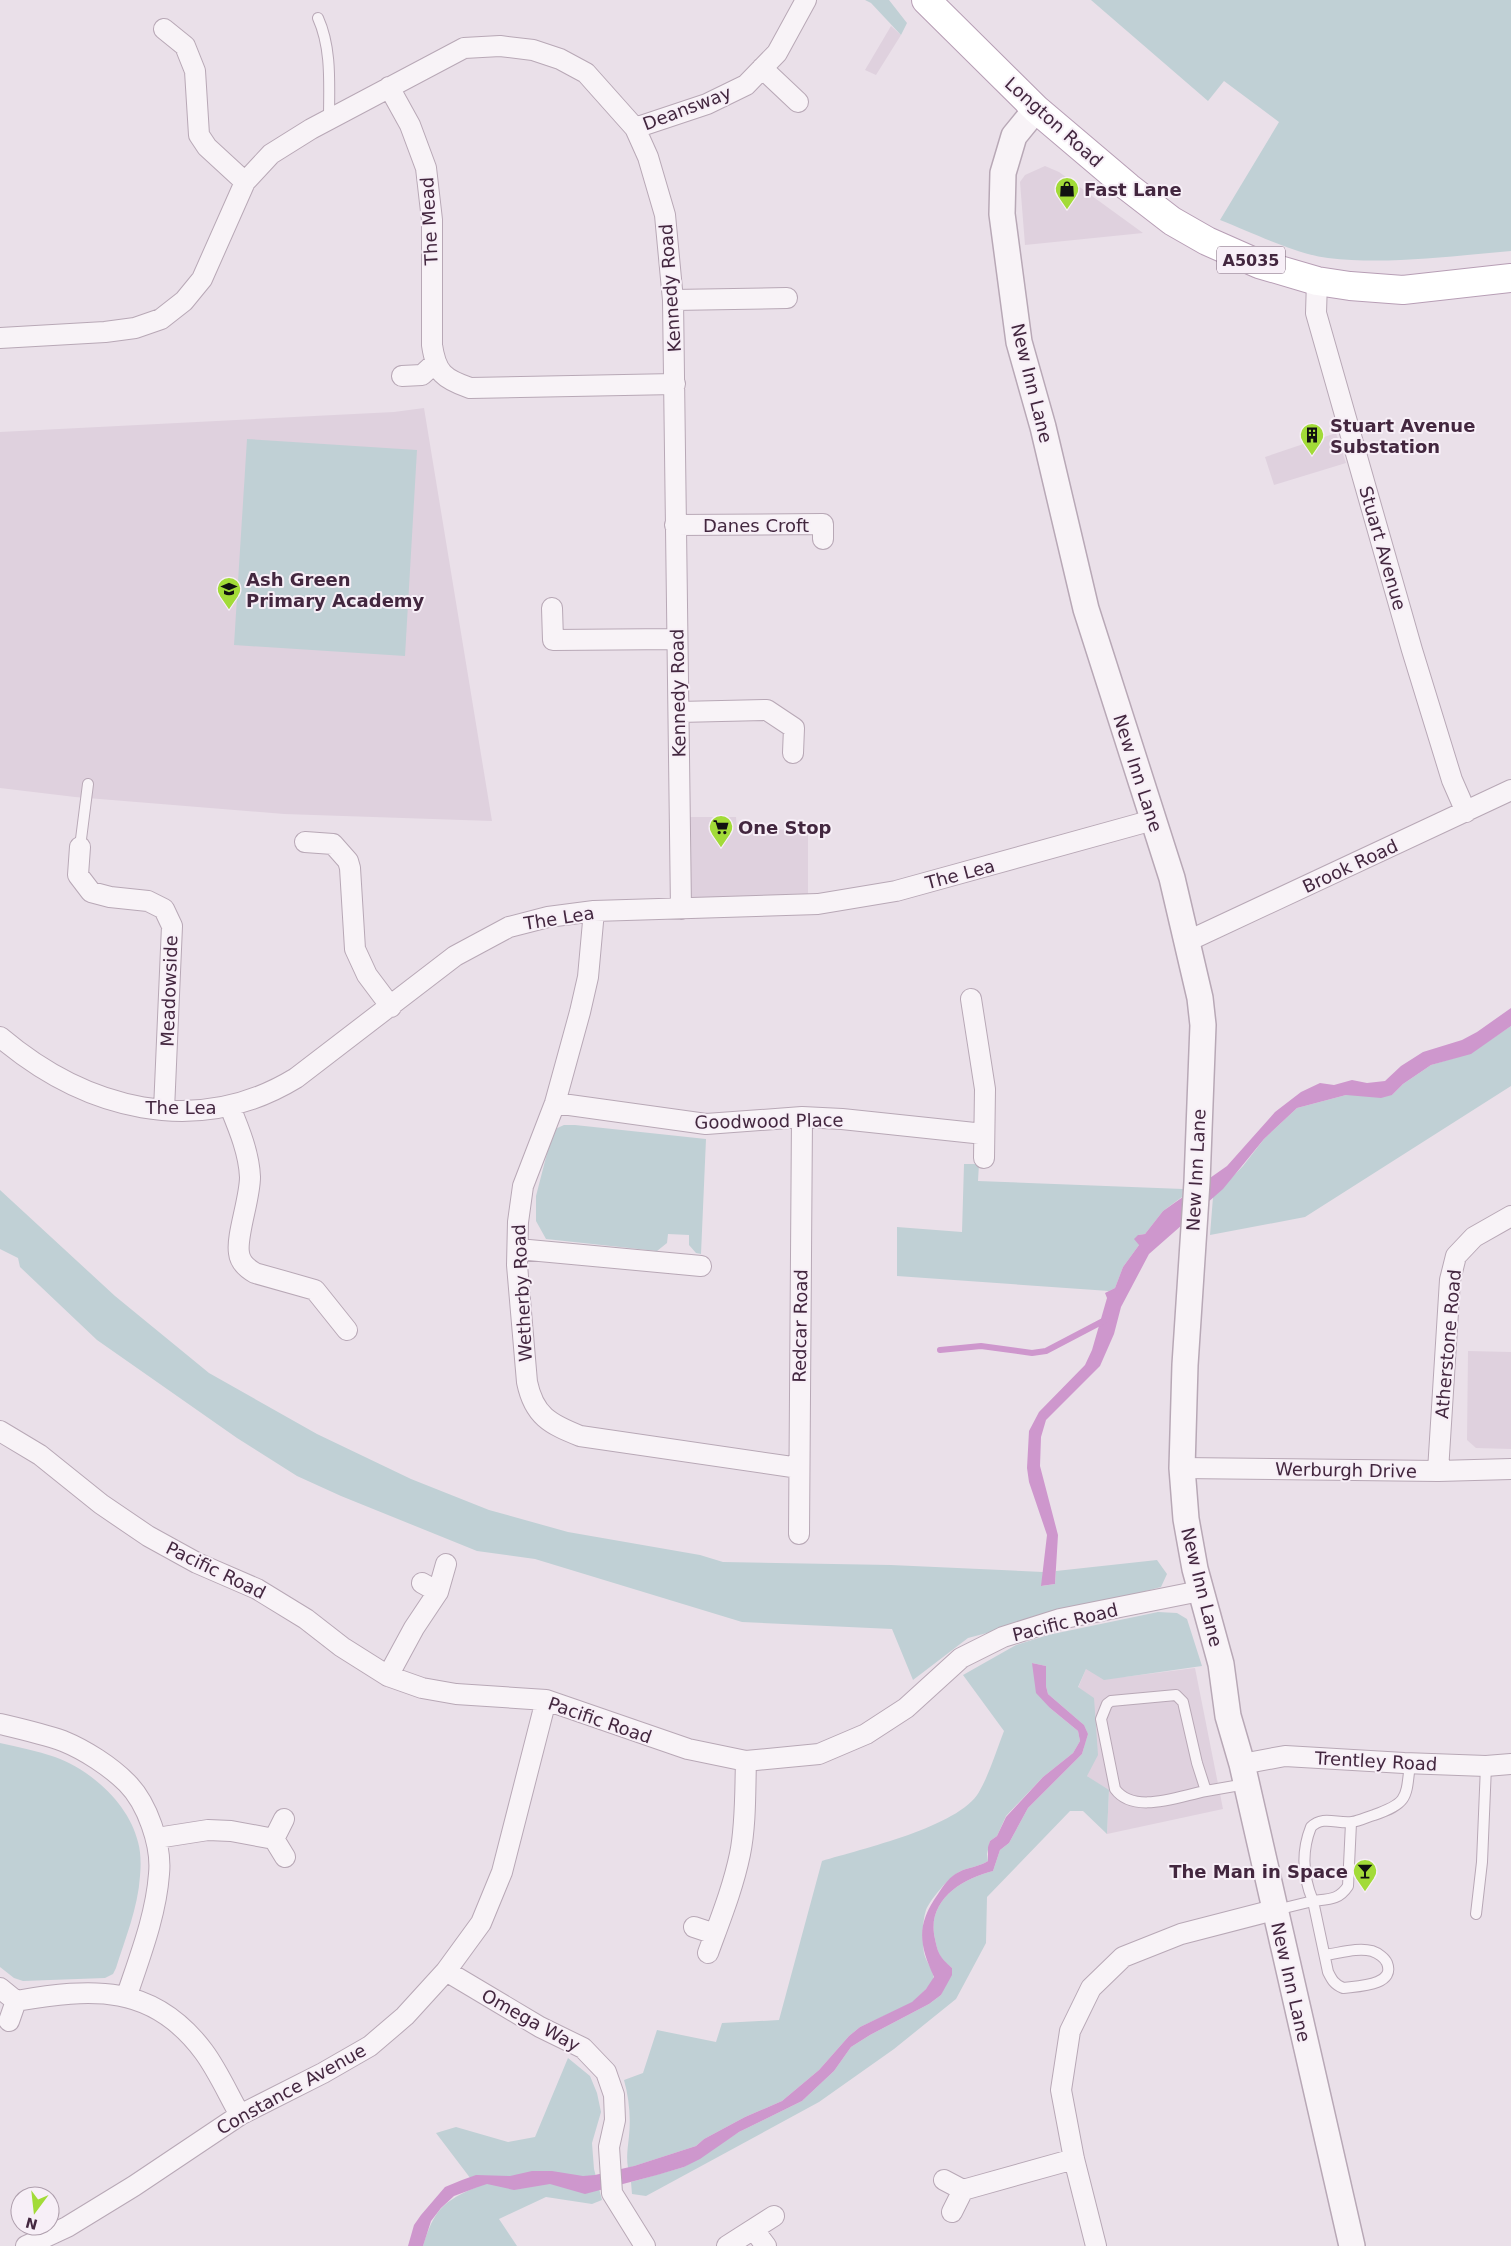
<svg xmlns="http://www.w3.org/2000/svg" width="1511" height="2246" viewBox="0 0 1511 2246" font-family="'DejaVu Sans',sans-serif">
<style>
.built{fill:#dfd1de}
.green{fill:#c0d0d5}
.water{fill:#ce97cd}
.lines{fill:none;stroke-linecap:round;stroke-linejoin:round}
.stream{stroke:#ce97cd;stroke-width:6}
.service-casing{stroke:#b8a8b6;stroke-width:12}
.minor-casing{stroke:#b8a8b6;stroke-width:22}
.tertiary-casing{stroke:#b8a8b6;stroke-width:28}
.primary-casing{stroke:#b79eb5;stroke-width:30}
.service{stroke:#f8f3f7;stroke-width:10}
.minor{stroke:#f8f3f7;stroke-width:20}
.tertiary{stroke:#f8f3f7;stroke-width:25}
.primary{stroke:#fff;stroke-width:28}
.labels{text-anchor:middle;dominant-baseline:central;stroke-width:4;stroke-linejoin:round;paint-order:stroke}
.shield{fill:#f7eff7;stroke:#796376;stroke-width:1}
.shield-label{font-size:16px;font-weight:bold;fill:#43273f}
.street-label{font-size:18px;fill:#43273f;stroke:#f7eff7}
.poi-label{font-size:18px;font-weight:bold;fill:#43273f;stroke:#f7eff7;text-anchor:start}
</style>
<rect width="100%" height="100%" fill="#eae0e9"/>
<!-- built -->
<path class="built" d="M891 26 901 35 876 75 865 70Z
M1045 166 1059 172 1143 233 1025 245 1020 182 1025 175Z
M424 408 492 821 284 814 75 797 0 788V432L394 412Z
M1336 433 1346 463 1274 485 1265 457Z
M679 817H736L737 829 808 830V904L681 909Z
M1468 1351 1511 1352V1449L1476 1448 1467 1440Z
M1195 1668 1223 1809 1107 1834 1109 1791 1087 1776 1078 1688 1086 1669 1124 1677Z"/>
<!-- green -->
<path class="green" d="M865 0H889L907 23 901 35 871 3Z
M1091 0H1511V251C1450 256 1388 265 1328 258 1295 254 1251 232 1220 220L1279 122 1224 81 1208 101Z
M247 439 417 450 405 656 234 645Z
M1511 1026V1086L1305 1217 1210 1235 1213 1197 1243 1166 1264 1139 1297 1108 1346 1095H1392L1403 1084 1431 1065 1471 1053Z
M564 1125H575L706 1139 701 1254 696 1253 689 1245V1235L668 1234 667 1243 657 1251 546 1239 536 1221V1196L553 1130Z
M964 1164H979L978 1181 1183 1189 1182 1197 1163 1211 1145 1234 1138 1235 1139 1245 1123 1267 1115 1288 1109 1291 897 1276V1227L962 1232Z
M0 1190 115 1296 209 1373 317 1434 411 1479 489 1510 568 1532 700 1555 723 1562 891 1565 1043 1572 1042 1586 1055 1584 1056 1571 1157 1560 1167 1574 1161 1587 968 1638 913 1680 892 1629 742 1622 535 1559 477 1551 341 1496 297 1476 237 1438 97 1340 20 1267 18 1258 0 1249Z
M1158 1612 1177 1613 1187 1619 1202 1666 1104 1680 1086 1669 1078 1687 1094 1698 1098 1755 1087 1776 1109 1790 1107 1834 1083 1811H1070L987 1897 986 1943 956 1999 894 2049 819 2102 646 2196 632 2194 631 2182 684 2167 739 2132 802 2101 834 2071 851 2047 870 2035 929 2004 941 1995 952 1968C940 1958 938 1954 935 1939 926 1901 961 1879 993 1871L1000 1850 1009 1843 1028 1808 1082 1754 1088 1734 1084 1725 1048 1694 1046 1686V1666L1032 1663 1050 1708 1078 1731 1080 1741 1073 1753 1043 1777 1006 1816 997 1836 990 1841 987 1854 988 1861C979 1867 968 1867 959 1872 949 1877 930 1900 926 1910 922 1922 922 1941 924 1953 926 1963 936 1972 933 1982L912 2003 860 2027 849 2036 819 2070 782 2101 745 2117 704 2139 696 2146 628 2168C626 2156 628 2147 629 2136 631 2117 629 2098 624 2080L643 2073 657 2030 716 2042 722 2023 779 2020 822 1861C861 1849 959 1827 979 1792 990 1773 996 1751 1004 1731L963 1675 1016 1645 1048 1635Z
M0 1743C18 1747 37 1751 55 1757 91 1770 129 1804 138 1842 141 1852 141 1866 140 1876 138 1908 125 1939 116 1968L113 1974 105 1978 23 1981 14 1978 0 1967Z
M568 2058 590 2076 597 2093 601 2112 592 2143 594 2169 602 2200 592 2204 546 2197 499 2219 517 2246H423C434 2210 443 2201 477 2187L436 2133 456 2127 508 2142 535 2137Z"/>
<!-- water -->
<path class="water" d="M1511 1008V1026L1471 1054 1431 1065 1403 1084 1392 1095 1381 1098 1346 1095 1297 1108 1264 1139 1223 1189 1149 1254 1121 1307 1114 1334 1100 1366 1046 1420 1041 1437 1040 1466 1058 1535 1055 1584 1041 1586 1047 1535 1029 1482 1027 1468 1029 1431 1039 1412 1085 1365 1092 1350 1107 1298 1105 1293 1115 1288 1123 1267 1139 1245 1134 1239 1138 1235 1145 1234 1163 1211 1227 1166 1275 1112 1301 1092 1320 1083 1334 1085 1352 1080 1367 1083 1385 1081 1401 1066 1423 1052 1462 1040 1477 1032Z
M1032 1663 1046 1666V1686L1048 1694 1084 1725 1088 1734 1082 1754 1028 1808 1009 1843 1000 1850 993 1871C961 1879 926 1901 935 1939 938 1954 940 1957 952 1968V1975L941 1995 929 2004 870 2035 851 2047 834 2071 802 2101 739 2132 700 2159 684 2167 657 2175 585 2194 550 2184 514 2190 487 2184 478 2187 454 2196 441 2208 431 2221 423 2246H408L414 2225 421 2215 445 2187 462 2180 476 2175 510 2176 532 2171H552L583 2176 595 2175 634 2166 696 2146 704 2139 745 2117 782 2101 819 2070 849 2036 860 2027 912 2002 926 1989 934 1977C919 1944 916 1925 938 1894 943 1886 950 1876 959 1872 968 1867 979 1867 988 1861V1847L990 1841 997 1836 1006 1817 1043 1777 1073 1753 1080 1741 1078 1731 1050 1708 1036 1693Z"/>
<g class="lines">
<!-- stream -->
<path class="stream" d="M940 1350 981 1346 1032 1353 1046 1351 1107 1319"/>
<!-- service casing -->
<g class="service-casing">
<path id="service" d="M318 18C332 49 329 85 329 119
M80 847 88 784
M1206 1791C1179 1796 1134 1815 1115 1789L1101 1719 1107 1704 1111 1701 1176 1695 1183 1702 1197 1763 1206 1791 1246 1784
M1351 1823 1348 1886C1339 1900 1329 1899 1313 1901 1303 1877 1301 1852 1311 1827 1323 1815 1337 1824 1352 1822 1359 1821 1367 1817 1374 1815 1409 1803 1406 1797 1410 1763
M1276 1910 1313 1901 1328 1972C1332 1980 1334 1984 1343 1988 1356 1986 1396 1986 1387 1963 1385 1958 1378 1953 1372 1951 1358 1947 1340 1953 1325 1955
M1476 1914 1482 1862 1486 1766"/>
</g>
<!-- minor casing -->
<g class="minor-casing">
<path id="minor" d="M164 29 185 46 195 71 199 135 207 147 245 182
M762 68 798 102
M389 87 410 125 426 168 432 220V345C436 373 444 379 470 388L675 384
M635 128 707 104 746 85 777 53 806 0
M1317 281 1316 313 1412 650 1452 780 1466 812
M673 300 787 298
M0 338 105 332 135 328 161 319 184 301 202 279 245 182 271 154 311 129 464 48 500 46 533 50 560 59 586 73 635 128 648 157 665 215 673 300 681 909
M402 376 422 375 435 363
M675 525 823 524V539
M552 608 553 640 677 639
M679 712 767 710 794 728 793 753
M305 842 333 844 348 861 350 868 355 949 367 975 391 1007
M80 847 78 875 91 892 110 897 148 901 164 909 172 926 164 1110
M594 911 588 977 580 1012 555 1103 523 1186 518 1222 517 1265 527 1382C534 1416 550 1424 580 1436L799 1468
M1188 941 1511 790
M971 999 985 1089 984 1158
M0 1037C85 1109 196 1139 296 1078L455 956 509 927 548 917 594 911 818 904 896 891 1153 820
M555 1103 706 1124 802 1117 842 1119 984 1134
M230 1107C239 1129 249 1153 250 1177 250 1199 236 1236 239 1253 240 1263 248 1269 255 1273L315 1290 347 1330
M518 1249 701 1266
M0 1431 40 1455 101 1504 148 1536 197 1563 257 1589 306 1619 342 1647 388 1676 422 1688 456 1694 546 1700 688 1749 746 1761 819 1754 866 1734 906 1708 961 1658 1003 1637 1060 1619 1200 1591
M1182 1468 1438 1471 1511 1469
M1438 1471 1450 1280 1456 1256 1474 1237 1511 1216
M799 1534 802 1117
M422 1583 438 1592
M388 1676 414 1628 438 1592 446 1564
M0 1724C21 1729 43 1734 63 1741 85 1750 110 1766 127 1783 147 1803 162 1845 159 1874 156 1915 140 1956 127 1995
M1242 1764 1285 1756 1404 1763 1486 1766 1511 1764
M157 1838 208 1830 231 1831 274 1839 284 1819
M274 1839 285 1857
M694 1927 715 1934
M708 1953C720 1920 733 1888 740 1854 746 1824 745 1792 746 1761
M446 1971 540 2027 583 2048 606 2072 614 2095 615 2120 609 2147 612 2193 645 2246
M0 1988 16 2001
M9 2021 16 2001C92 1988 153 1983 204 2052 218 2071 228 2094 240 2115
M944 2180 963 2190
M952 2212 963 2190 1074 2159
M754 2230 766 2246
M26 2246 67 2227 134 2186 240 2115 323 2073 370 2046 405 2016 446 1971 481 1923 502 1872 546 1700
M727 2246 774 2216
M1096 2246 1074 2159 1061 2090 1070 2031 1091 1988 1123 1957 1181 1934 1274 1910"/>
</g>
<!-- tertiary casing -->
<g class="tertiary-casing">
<path id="tertiary" d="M1036 109 1014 136 1003 173 1002 214 1019 342 1043 427 1086 609 1172 878 1200 998 1203 1025 1197 1182 1185 1365 1182 1468 1186 1519 1195 1569 1221 1664 1228 1716 1242 1764 1352 2246"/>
</g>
<!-- primary casing -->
<g class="primary-casing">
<path id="primary" d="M926 0 1036 109 1128 187 1172 221 1207 241 1259 264 1317 281 1350 286 1403 290 1511 278"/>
</g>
<!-- service -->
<use href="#service" class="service"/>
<!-- minor -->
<use href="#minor" class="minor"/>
<!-- tertiary -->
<use href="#tertiary" class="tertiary"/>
<!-- primary -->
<use href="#primary" class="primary"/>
</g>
<!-- icons -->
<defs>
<g id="shop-pin" transform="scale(1.25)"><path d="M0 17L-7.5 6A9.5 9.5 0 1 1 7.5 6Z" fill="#a2db38" stroke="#f7eff7"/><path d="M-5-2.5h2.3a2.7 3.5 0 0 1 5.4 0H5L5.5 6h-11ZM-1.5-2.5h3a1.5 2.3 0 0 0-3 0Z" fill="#111"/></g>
<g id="building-pin" transform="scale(1.25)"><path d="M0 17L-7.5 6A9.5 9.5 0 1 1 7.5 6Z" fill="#a2db38" stroke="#f7eff7"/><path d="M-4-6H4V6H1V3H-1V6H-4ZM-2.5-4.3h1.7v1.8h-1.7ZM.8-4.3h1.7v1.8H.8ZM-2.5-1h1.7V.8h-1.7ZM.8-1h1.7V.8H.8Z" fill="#111"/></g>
<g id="school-pin" transform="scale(1.25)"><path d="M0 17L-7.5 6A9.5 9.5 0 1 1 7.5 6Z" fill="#a2db38" stroke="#f7eff7"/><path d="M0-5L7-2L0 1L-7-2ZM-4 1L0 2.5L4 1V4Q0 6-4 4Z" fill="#111"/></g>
<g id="supermarket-pin" transform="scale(1.25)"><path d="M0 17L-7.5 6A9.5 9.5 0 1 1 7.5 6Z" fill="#a2db38" stroke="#f7eff7"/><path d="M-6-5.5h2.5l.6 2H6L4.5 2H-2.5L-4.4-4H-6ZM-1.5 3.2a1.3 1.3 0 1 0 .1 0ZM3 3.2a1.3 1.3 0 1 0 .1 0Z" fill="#111"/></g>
<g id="bar-pin" transform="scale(1.25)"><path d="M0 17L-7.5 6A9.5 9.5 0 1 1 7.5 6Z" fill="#a2db38" stroke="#f7eff7"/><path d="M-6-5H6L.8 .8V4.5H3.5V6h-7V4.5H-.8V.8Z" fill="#111"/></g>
</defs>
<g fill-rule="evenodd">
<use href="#shop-pin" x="1067" y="189"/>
<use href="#building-pin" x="1312" y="435"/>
<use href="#school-pin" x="229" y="589"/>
<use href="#supermarket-pin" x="721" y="827"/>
<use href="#bar-pin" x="1365" y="1871"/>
</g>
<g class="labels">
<!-- shield labels -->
<rect class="shield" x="1217" y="246.5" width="68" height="27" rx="4"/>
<g class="shield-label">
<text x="1251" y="260">A5035</text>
</g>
<!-- street labels -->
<g class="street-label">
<text transform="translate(687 108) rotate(-21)">Deansway</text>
<text transform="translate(1054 122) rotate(42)">Longton Road</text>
<text transform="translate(429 221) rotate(-93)">The Mead</text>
<text transform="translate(670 288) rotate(-94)">Kennedy Road</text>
<text transform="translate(1032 383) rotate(76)">New Inn Lane</text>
<text x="756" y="525">Danes Croft</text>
<text transform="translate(1383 548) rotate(74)">Stuart Avenue</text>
<text transform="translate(678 693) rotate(-91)">Kennedy Road</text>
<text transform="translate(1138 773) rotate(72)">New Inn Lane</text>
<text transform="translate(1350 866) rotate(-25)">Brook Road</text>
<text transform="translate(960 874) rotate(-15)">The Lea</text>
<text transform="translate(559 918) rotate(-9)">The Lea</text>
<text transform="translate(169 991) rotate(-88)">Meadowside</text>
<text x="181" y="1107">The Lea</text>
<text transform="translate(769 1121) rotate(-1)">Goodwood Place</text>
<text transform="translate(1196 1170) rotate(-87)">New Inn Lane</text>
<text transform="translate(522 1293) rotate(-93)">Wetherby Road</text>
<text transform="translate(800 1326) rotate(-89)">Redcar Road</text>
<text transform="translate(1448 1344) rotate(-85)">Atherstone Road</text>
<text transform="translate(1346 1470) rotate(1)">Werburgh Drive</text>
<text transform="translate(216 1570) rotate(26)">Pacific Road</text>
<text transform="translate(1202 1587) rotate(76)">New Inn Lane</text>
<text transform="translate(1065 1622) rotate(-14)">Pacific Road</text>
<text transform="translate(600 1720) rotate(19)">Pacific Road</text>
<text transform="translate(1376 1761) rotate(3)">Trentley Road</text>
<text transform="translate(1291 1982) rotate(77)">New Inn Lane</text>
<text transform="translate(531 2020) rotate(29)">Omega Way</text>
<text transform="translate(291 2089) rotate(-29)">Constance Avenue</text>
</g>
<!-- poi labels -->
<g class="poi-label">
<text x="1084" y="189">Fast Lane</text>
<text x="1330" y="425">Stuart Avenue<tspan x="1330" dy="21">Substation</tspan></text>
<text x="246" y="579">Ash Green<tspan x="246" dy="21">Primary Academy</tspan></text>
<text x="738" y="827">One Stop</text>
<text x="1348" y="1871" text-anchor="end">The Man in Space</text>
</g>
</g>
<!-- north arrow -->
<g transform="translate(35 2211) rotate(195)"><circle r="24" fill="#f7eff7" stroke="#af9fad"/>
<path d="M0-4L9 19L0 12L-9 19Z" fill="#a2db38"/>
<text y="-8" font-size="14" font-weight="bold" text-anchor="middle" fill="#43273f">N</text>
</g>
</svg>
